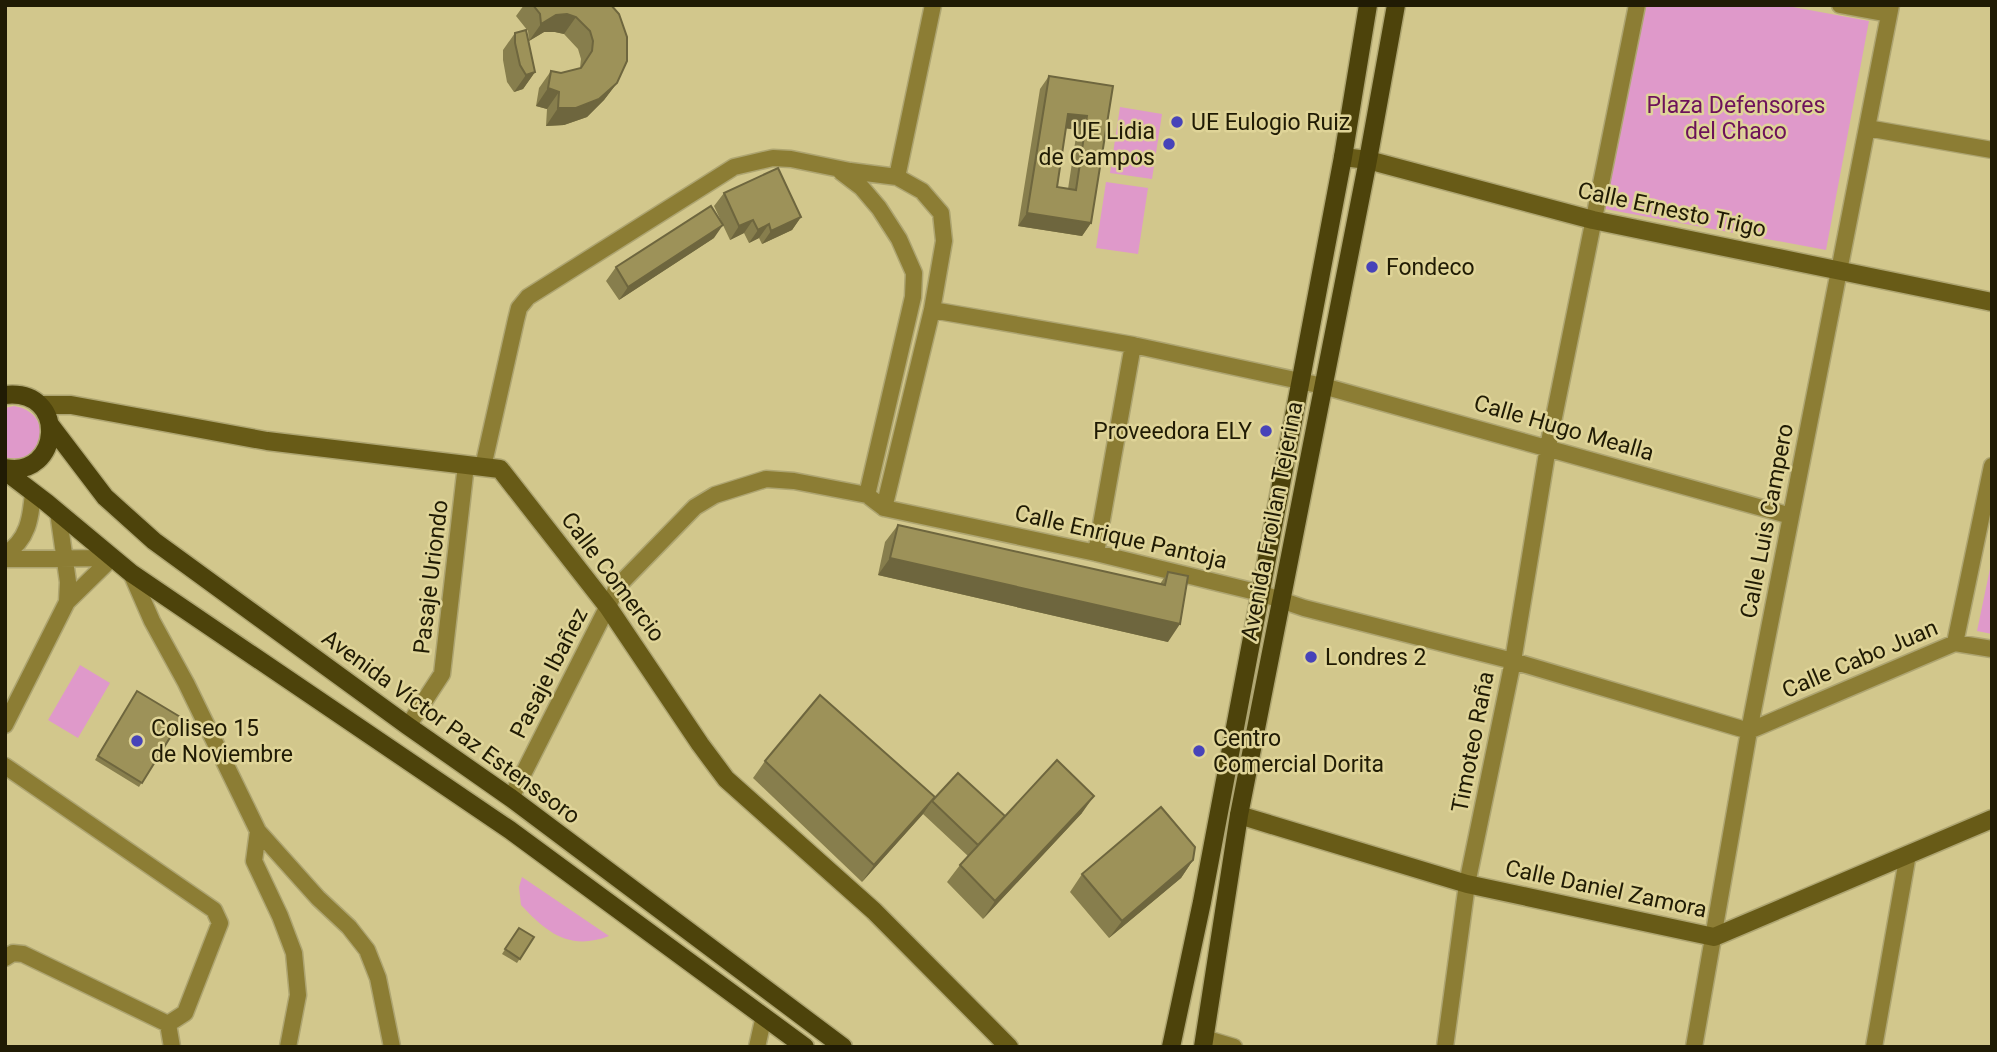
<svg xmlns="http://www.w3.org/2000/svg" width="1997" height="1052" viewBox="0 0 1997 1052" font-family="Roboto,sans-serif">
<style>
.green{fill:#df99ca}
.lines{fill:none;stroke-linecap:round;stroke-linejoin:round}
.street-casing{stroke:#aea571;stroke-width:19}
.secondary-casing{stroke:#aea571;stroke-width:21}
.primary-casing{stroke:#aea571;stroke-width:21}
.street{stroke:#8c7d34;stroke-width:16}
.secondary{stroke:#685b17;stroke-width:18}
.primary{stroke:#4d430b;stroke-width:18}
.wall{fill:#877e4d;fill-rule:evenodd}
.shaded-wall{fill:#6e663e}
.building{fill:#9d9259;stroke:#6e663e;stroke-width:2;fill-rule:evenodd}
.poi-dot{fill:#4743b9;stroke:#dfd498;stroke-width:2.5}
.labels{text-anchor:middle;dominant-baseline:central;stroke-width:5;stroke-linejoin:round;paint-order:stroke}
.park-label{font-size:23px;fill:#6d125a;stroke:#dfd498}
.poi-label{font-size:23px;fill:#201b04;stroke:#dfd498;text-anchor:start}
.street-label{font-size:23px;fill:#201b04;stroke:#dfd498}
</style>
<rect width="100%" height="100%" fill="#d2c78c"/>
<!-- green -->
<path class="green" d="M1643 5H1782L1869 21 1826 250 1605 209Z
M1120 107 1162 114 1152 179 1110 173Z
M1106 182 1148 188 1138 254 1096 248Z
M14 406C57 413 43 468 5 457V408Z
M1992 559V634L1977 631Z
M80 665 110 683 78 738 48 720Z
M522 877 609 936C570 951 547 933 521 905L519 887Z"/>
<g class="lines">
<!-- street casing -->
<g class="street-casing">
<path id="street" d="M1840 5 1889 14
M1867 128 1992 150
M841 172 862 188 879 208 899 239 914 273 913 297 867 495
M897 177 933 5
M932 310 1133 345 1323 386 1791 516
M483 467 516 320 519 308 528 297 734 167 773 158 791 159 850 171 897 177 922 191 941 213 944 241 932 310 884 508
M58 512 68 582 67 602 112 558
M1096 553 1133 345
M5 554C28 540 31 518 33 492
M5 559 112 558
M131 573 152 621 186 683 258 831 318 898 349 927 367 950 378 978 392 1047
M1955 643 1992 466
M5 725 67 602
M408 726 442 674 466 465
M1749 731 1955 643 1992 649
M5 766 214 910 220 923 185 1013 168 1024
M511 798 618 586 695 507 715 495 766 479 794 481 867 495 884 508 1096 553 1260 593 1304 608 1513 661 1749 731
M258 831 254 861 280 916 294 953 298 995 288 1047
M5 958 13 953 23 954 168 1024
M168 1024 172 1047
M1204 1038 1234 1047
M757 1047 764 1016
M1445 1047 1467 884 1513 661 1548 447 1637 5
M1694 1047 1749 731 1891 5
M1874 1047 1908 854"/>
</g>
<!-- secondary casing -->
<g class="secondary-casing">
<path id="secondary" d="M1343 157 1368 160 1593 220 1992 302
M40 405H71L267 441 500 469 608 607 700 744 726 779 874 911 1009 1047
M1239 815 1467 884 1714 937 1992 819"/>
</g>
<!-- primary casing -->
<g class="primary-casing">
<path id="primary" d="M5 395C69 388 61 479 5 468
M51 426 105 497 154 541 408 726 511 798 843 1047
M5 471 47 503 131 573 510 830 805 1047
M1171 1047 1202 902 1343 157 1368 5
M1203 1047 1239 815 1368 160 1396 5"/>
</g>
<!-- street -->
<use href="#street" class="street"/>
<!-- secondary -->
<use href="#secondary" class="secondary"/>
<!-- primary -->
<use href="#primary" class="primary"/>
</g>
<!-- wall -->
<path class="wall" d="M524 5H611L617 83 604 100 587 117 564 125 546 126 547 109 536 106 539 88 551 71 561 73 580 68 581 59 578 49 564 34 555 32H544L529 41 528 31 516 16Z
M515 33 535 72 523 89 514 92 507 82 503 60V50Z
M1049 76 1113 86 1091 223 1082 236 1018 226 1040 89ZM1065 128 1077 130 1068 189 1057 187Z
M724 193 801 217 792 230 762 244 759 238 749 243 744 233 730 240 714 206Z
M714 238 619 300 606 281 616 267Z
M898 525 1160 584 1168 572V642L878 575 885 542Z
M137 691 182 718 139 787 95 760Z
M765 761 935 797 923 814 862 882 753 778Z
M932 801 1005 816 1082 813 983 919 947 882 960 865 968 856 923 814Z
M1193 860 1181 878 1109 938 1070 892 1082 874Z
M519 928 534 937 517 963 502 954Z"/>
<!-- shaded-wall -->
<path class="shaded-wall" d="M567 14 576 17 564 34 555 32H544L529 41 541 24 556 15Z
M535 72 523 89 514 92 526 75Z
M617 83 604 100 587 117 564 125 546 126 558 108Z
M548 88 559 92 547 109 536 106Z
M1068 114 1087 116 1077 130 1058 127Z
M1027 213 1091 223 1082 236 1018 226Z
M801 217 792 230 762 244 771 231Z
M753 220 744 233 730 240 739 226Z
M769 224 759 238 749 243 758 230Z
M723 225 714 238 619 300 628 287Z
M890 558 1180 624 1168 642 878 575Z
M1094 796 1082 813 983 919 995 901Z
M935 797 923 814 862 882 874 865Z
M1193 860 1181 878 1109 938 1122 921Z"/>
<!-- building -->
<path class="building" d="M533 5H611L619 14 627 37V61L617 83 599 99 576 108H558L559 92 548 88 551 71 561 73 581 68 592 51 593 41 590 31 576 17 567 14 556 15 541 24 540 14Z
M526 30 535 72 526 75 520 65 515 43V33Z
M1049 76 1113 86 1091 223 1027 213ZM1068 114 1087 116 1076 190 1057 187Z
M778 168 801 217 771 231 769 224 758 230 753 220 739 226 724 193Z
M711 206 723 225 628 287 616 267Z
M898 525 1165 585 1168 572 1188 576 1180 624 890 558Z
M137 691 182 718 142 783 98 756Z
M820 695 935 797 874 865 765 761Z
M1057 760 1094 796 995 901 960 865Z
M958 773 1005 816 978 845 932 801Z
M1161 807 1195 847 1193 860 1122 921 1082 874Z
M519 928 534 937 520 959 505 949Z"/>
<!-- markers -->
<g class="poi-dot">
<circle cx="1177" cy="122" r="7"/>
<circle cx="1169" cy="144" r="7"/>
<circle cx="1372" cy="267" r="7"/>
<circle cx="1266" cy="431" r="7"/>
<circle cx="1311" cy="657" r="7"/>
<circle cx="137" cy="741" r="7"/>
<circle cx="1199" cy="751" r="7"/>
</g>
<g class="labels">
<!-- park labels -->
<g class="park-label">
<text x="1736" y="105">Plaza Defensores<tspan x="1736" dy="26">del Chaco</tspan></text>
</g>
<!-- poi labels -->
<g class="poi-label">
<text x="1191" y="122">UE Eulogio Ruiz</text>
<text x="1155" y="131" text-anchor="end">UE Lidia<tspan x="1155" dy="26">de Campos</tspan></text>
<text x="1386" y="267">Fondeco</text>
<text x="1252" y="431" text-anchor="end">Proveedora ELY</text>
<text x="1325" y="657">Londres 2</text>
<text x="151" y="728">Coliseo 15<tspan x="151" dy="26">de Noviembre</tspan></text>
<text x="1213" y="738">Centro<tspan x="1213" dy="26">Comercial Dorita</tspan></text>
</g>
<!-- street labels -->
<g class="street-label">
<text transform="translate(1672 210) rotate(12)">Calle Ernesto Trigo</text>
<text transform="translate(1564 428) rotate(16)">Calle Hugo Mealla</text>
<text transform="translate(1272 521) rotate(-79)">Avenida Froilan Tejerina</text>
<text transform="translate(1767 521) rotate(-79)">Calle Luis Campero</text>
<text transform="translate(1121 537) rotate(13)">Calle Enrique Pantoja</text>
<text transform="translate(431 577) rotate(-83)">Pasaje Uriondo</text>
<text transform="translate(613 577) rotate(53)">Calle Comercio</text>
<text transform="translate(1860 659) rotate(-23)">Calle Cabo Juan</text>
<text transform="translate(549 673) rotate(-63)">Pasaje Ibañez</text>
<text transform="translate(451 727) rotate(36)">Avenida Víctor Paz Estenssoro</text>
<text transform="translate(1473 742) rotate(-79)">Timoteo Raña</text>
<text transform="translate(1606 889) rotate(12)">Calle Daniel Zamora</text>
</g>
</g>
<!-- border -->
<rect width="1997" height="1052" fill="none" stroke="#201b04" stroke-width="14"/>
</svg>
